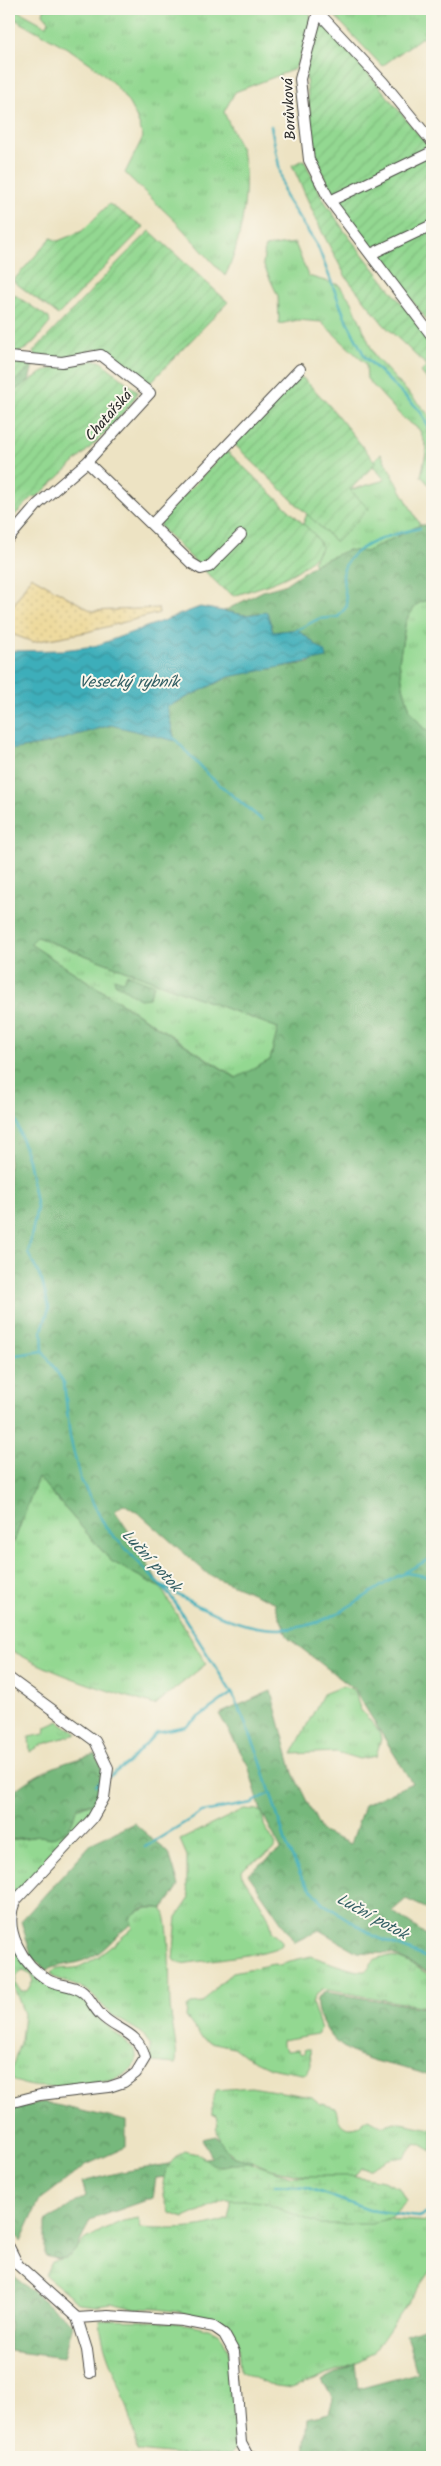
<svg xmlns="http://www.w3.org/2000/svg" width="441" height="2466" viewBox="0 0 441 2466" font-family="Kalam,sans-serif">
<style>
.grass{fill:url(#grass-tufts);stroke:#5f825e;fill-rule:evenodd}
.forest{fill:url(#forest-crowns);stroke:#507253;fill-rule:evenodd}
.wetland{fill:url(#wetland-marsh);stroke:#5f825e}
.sand{fill:url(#sand-dots);stroke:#8c8264}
.garden{fill:url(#garden-furrows);stroke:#5f825e}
.water{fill:url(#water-waves);stroke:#346c72}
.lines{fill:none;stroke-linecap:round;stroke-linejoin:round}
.stream{stroke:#3eaeba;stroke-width:2.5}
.minor-casing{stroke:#484742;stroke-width:12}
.minor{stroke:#fff;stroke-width:10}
.labels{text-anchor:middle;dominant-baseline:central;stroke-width:4;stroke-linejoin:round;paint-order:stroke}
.street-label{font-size:15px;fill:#2b2b2b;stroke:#fbf7ec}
.water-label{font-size:16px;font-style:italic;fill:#335f64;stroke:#fbf7ec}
</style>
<defs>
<pattern id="grass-tufts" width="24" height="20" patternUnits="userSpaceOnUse" patternTransform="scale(1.25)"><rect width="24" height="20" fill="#93d891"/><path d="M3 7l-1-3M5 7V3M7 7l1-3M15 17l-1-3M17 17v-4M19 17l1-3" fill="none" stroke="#7fba7d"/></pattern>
<pattern id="forest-crowns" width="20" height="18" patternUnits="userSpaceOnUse" patternTransform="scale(1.25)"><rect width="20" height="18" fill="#76b87b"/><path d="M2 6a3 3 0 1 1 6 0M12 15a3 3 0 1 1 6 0" fill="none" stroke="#619665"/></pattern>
<pattern id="wetland-marsh" width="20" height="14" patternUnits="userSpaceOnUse" patternTransform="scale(1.25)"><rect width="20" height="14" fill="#93d891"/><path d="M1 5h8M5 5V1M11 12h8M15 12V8" fill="none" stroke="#7fba7d"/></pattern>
<pattern id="sand-dots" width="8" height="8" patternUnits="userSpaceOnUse" patternTransform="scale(1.25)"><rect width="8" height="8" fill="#eeda9e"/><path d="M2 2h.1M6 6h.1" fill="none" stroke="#cb8" stroke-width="1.8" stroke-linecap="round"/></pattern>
<pattern id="garden-furrows" width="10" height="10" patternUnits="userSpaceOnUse" patternTransform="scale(1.25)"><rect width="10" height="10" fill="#93d891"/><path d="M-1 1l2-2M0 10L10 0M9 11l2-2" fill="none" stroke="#7fba7d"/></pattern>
<pattern id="water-waves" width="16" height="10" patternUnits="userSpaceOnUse" patternTransform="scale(1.25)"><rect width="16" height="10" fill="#3eaeba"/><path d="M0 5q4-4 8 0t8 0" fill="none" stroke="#348e97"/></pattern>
</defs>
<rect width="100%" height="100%" fill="#fbf7ec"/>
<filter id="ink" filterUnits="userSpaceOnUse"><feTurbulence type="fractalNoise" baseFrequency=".02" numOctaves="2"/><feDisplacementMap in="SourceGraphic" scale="10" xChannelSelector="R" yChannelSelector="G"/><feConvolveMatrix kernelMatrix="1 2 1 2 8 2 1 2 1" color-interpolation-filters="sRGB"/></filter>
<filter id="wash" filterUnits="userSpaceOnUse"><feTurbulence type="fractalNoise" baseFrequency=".0096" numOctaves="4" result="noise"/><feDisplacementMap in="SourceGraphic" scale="20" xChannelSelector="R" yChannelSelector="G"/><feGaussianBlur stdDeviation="1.12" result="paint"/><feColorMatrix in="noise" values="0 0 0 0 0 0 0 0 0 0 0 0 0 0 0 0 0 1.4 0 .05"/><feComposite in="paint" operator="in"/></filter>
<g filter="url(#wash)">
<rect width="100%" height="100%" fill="#ede3c3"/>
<!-- grass -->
<path class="grass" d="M9 9H15L46 26 49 21 43 14 44 9H307C320 21 300 55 295 69L235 92 224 112C230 128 242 146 244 163 249 195 240 248 225 276L177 223 125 173 143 137C126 70 63 47 9 16Z
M328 9H432V51L422 37 382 66Z
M295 243 308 276 339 285 352 302 375 357 432 418V488L421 476 427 448 419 429 403 418 367 379 366 364 321 322 298 320 279 324 278 296 263 264 265 247Z
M381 454 420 525 366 552 348 550 315 564 313 561 322 547 314 534 303 524 307 514 336 542 350 490 385 480 373 466 376 463 374 460Z
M432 598V733L423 728 410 710 403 686 399 661 406 620 417 604Z
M37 937 278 1028 270 1060 237 1078 30 944Z
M38 1477 111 1561 161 1588 206 1664 155 1705C105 1690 54 1675 9 1649V1548L14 1542Z
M343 1686 352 1689 356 1694 360 1709 379 1731 381 1739 376 1756 359 1759 336 1752 292 1754 323 1694Z
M59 1721 77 1734 43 1744 30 1752 29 1737 45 1734 46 1727Z
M92 1803 96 1805 93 1812 40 1871 25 1883 9 1903V1840L40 1836 51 1838 72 1820 75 1810Z
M244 1809 258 1810 263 1814 264 1825 276 1845C269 1859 250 1859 242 1871L243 1877C251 1890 272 1916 272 1932L282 1941V1945C273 1954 199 1961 181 1964L173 1959 177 1917 190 1898 187 1887V1856L180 1840Z
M148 1908H162C171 1918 169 1986 170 2004 170 2016 180 2057 175 2064L153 2062 151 2060V2046L142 2033 112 2015 87 1990 53 1977 51 1973C59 1965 72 1971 81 1966 101 1957 116 1942 133 1928L130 1919 134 1913Z
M9 1934 26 1966 36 1978 61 1992 81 1996 88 2003 95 2015 135 2050C141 2067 123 2078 108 2081 82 2084 34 2094 13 2079L11 2071 21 2039 24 2014 9 1974ZM23 1971 30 1974 33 1981 27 1991H21L15 1984 17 1975Z
M311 1956C323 1960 356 1973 365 1971 369 1968 372 1961 376 1959 393 1950 418 1968 432 1977V2008L322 1989 315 1996 312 2003 321 2029 317 2034 282 2040V2046L287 2051 298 2050 301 2054 304 2053 305 2049H310L311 2065 306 2074H302L270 2068 245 2056 233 2047 210 2042 201 2037 186 2017 187 2007 191 2004 203 2003 218 1985 233 1972 274 1964 281 1966 286 1962Z
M251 2087 312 2097 319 2103 336 2108C338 2124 344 2132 360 2126L363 2121 369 2119 382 2126 395 2122 432 2129V2151C418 2144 416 2136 405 2157L389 2159 371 2169 361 2168 352 2179 307 2176 270 2169 254 2162 237 2158 221 2145 216 2127 218 2125 216 2115 212 2114V2103L216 2090Z
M229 2193 369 2218 432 2222V2268L373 2353 355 2363 292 2388 269 2385 240 2371 238 2347 225 2328 179 2312 158 2309 131 2308 111 2303 97 2305 79 2303 45 2275 51 2262 71 2255 83 2241 104 2229 123 2221 139 2218 141 2228C166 2230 205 2230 228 2219L231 2204Z
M100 2320C125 2321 202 2319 220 2335 236 2350 237 2424 238 2447L230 2455H178L137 2451C134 2441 134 2430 131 2420 123 2385 102 2356 100 2320Z"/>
<!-- forest -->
<path class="forest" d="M33 365 29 381 18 389 9 390V386Z
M420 525H432V598L417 604 406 620 399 661 403 686 410 710 423 728 432 733V1911L406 1899 392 1911 432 1939V1974L392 1954 357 1952 319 1930 295 1942 248 1874 281 1849 261 1811 248 1765 219 1714 271 1691 293 1773 322 1832 351 1844 364 1805 412 1783 354 1689 288 1638 274 1602 209 1575 141 1515 124 1504 115 1511 133 1538 161 1588 111 1561 38 1477 14 1542 9 1536V750L46 744 111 725 175 740 167 707 229 677 259 670 309 663 326 653 297 629 273 632 267 612 245 615 224 611 263 591 284 585 315 564 348 550 366 552ZM37 937 278 1028 270 1060 236 1078 30 944Z
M127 974 154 985 149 998 140 999 115 983 114 978 123 981Z
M96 1754C106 1771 102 1787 96 1805L92 1803C68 1809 79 1814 69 1827 65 1832 57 1835 51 1838L40 1836 9 1840V1795C37 1771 61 1763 96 1754Z
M134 1823 169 1853 179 1886 163 1909C151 1905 137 1908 130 1919L132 1924C118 1932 109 1947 95 1955 80 1965 63 1963 46 1970L32 1958 21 1921 92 1843Z
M325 1992 432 2009V2077C396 2061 347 2066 325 2027 319 2016 316 2011 317 1998Z
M43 2102 126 2121V2147L86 2165 39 2201 21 2241 9 2226V2110Z
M216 2136C232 2155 225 2156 253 2161L250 2169 156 2178 153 2198 90 2220C79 2243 75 2267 45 2256V2222L86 2196 82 2182 121 2172 212 2157 202 2139Z
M9 2268 18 2280 73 2324 64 2358 9 2351Z
M432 2325V2457L305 2454 308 2418 329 2413 333 2399 322 2380 355 2363 358 2389 417 2373 406 2334Z"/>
<!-- wetland -->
<path class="wetland" d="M184 2151 199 2154 212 2164 222 2167 248 2162 291 2176H354L383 2181 399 2188 406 2201 391 2217 372 2224H319L262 2202 243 2200H225L184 2218 170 2213C158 2188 161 2166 184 2151Z"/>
<!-- sand -->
<path class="sand" d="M31 576 92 611 158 608 159 613 87 632 33 642 9 633V613Z"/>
<!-- garden -->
<path class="garden" d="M321 21 379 86 432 151V327L335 198 315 158 306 78V67Z
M304 160 322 197 345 232 432 342V386L421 372 427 366 384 325 346 277 322 232 292 165Z
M109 204 144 227 58 315 13 281 51 238 58 241 82 231Z
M150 231 228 302 151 382 144 383 103 350 95 349 63 359 35 356 33 352 123 257Z
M9 291 49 318 50 323C38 336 28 355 9 353Z
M9 360 33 365 9 386Z
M94 360 100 361 137 391C137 408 54 481 37 497L34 496 9 521V394C24 386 37 373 54 368 67 365 81 364 94 360Z
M299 378H303L328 404 376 463 350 490 369 509 336 542 235 445V442Z
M228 452 314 534 322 547C301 578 267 584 234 596L223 589 160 527V521L223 454Z"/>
<!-- water -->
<path class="water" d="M200 607 245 615 267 612 273 632 297 629 326 653 327 658 229 677 167 707 175 741 111 725 46 744 9 750V651L62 650 95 646Z"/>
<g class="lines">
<!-- stream -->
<path class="stream" d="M271 126 285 196 318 247 344 315 365 357 421 412 432 434
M295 631 318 619 338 617 347 606C346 596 343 585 343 575 344 545 397 533 420 528
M174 738 208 775 262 820
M9 1098 28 1160 37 1208 28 1253 42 1281 49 1308 42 1330 43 1351 64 1383 70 1437 80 1478 106 1528 172 1598 233 1695 258 1753 287 1846 302 1878 324 1904 374 1936 432 1960
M9 1356 43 1351
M405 1572 432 1558
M160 1585C214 1615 268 1647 330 1617 352 1606 374 1590 396 1577L406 1573 432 1577
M110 1776 128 1763 157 1732 186 1726 232 1693
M96 1785 103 1780
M145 1847 202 1812 252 1803 270 1793
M275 2185 305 2187 369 2210 418 2217 432 2211
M432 2358V2360"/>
</g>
</g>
<g filter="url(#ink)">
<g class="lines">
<!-- minor casing -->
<g class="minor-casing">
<path id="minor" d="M315 9 318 12 300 79 309 160 330 201 432 336
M318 12 383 82 432 142
M330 201 432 152
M371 254 432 225
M9 357 62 362 101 355 150 393 87 462 38 504 9 538
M87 462 191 563 201 569 209 567 241 535
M152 524 300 369
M9 1678 95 1741 108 1768 104 1798 92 1819 15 1901C3 1930 22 1964 48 1980 58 1986 74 1984 84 1993 90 1998 94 2008 100 2014 117 2032 138 2030 145 2058L136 2073 124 2082 109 2087 40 2095 9 2103
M9 2247 18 2265 77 2318 87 2350 90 2373
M77 2318 108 2316 183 2321 214 2327 224 2334 234 2352 241 2443 248 2456 255 2457"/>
</g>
<!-- minor -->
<use href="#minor" class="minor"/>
</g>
</g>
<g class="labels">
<!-- street labels -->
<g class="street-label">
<text transform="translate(290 109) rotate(-93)">Borůvková</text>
<text transform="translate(109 416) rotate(-48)">Chatařská</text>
</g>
<!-- water labels -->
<g class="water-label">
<text x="129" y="682">Vesecký rybník</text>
<text transform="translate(151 1561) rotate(47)">Luční potok</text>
<text transform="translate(372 1917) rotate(29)">Luční potok</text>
</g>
</g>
<!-- margin -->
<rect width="441" height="2466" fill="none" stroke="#fbf7ec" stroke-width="30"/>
</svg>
